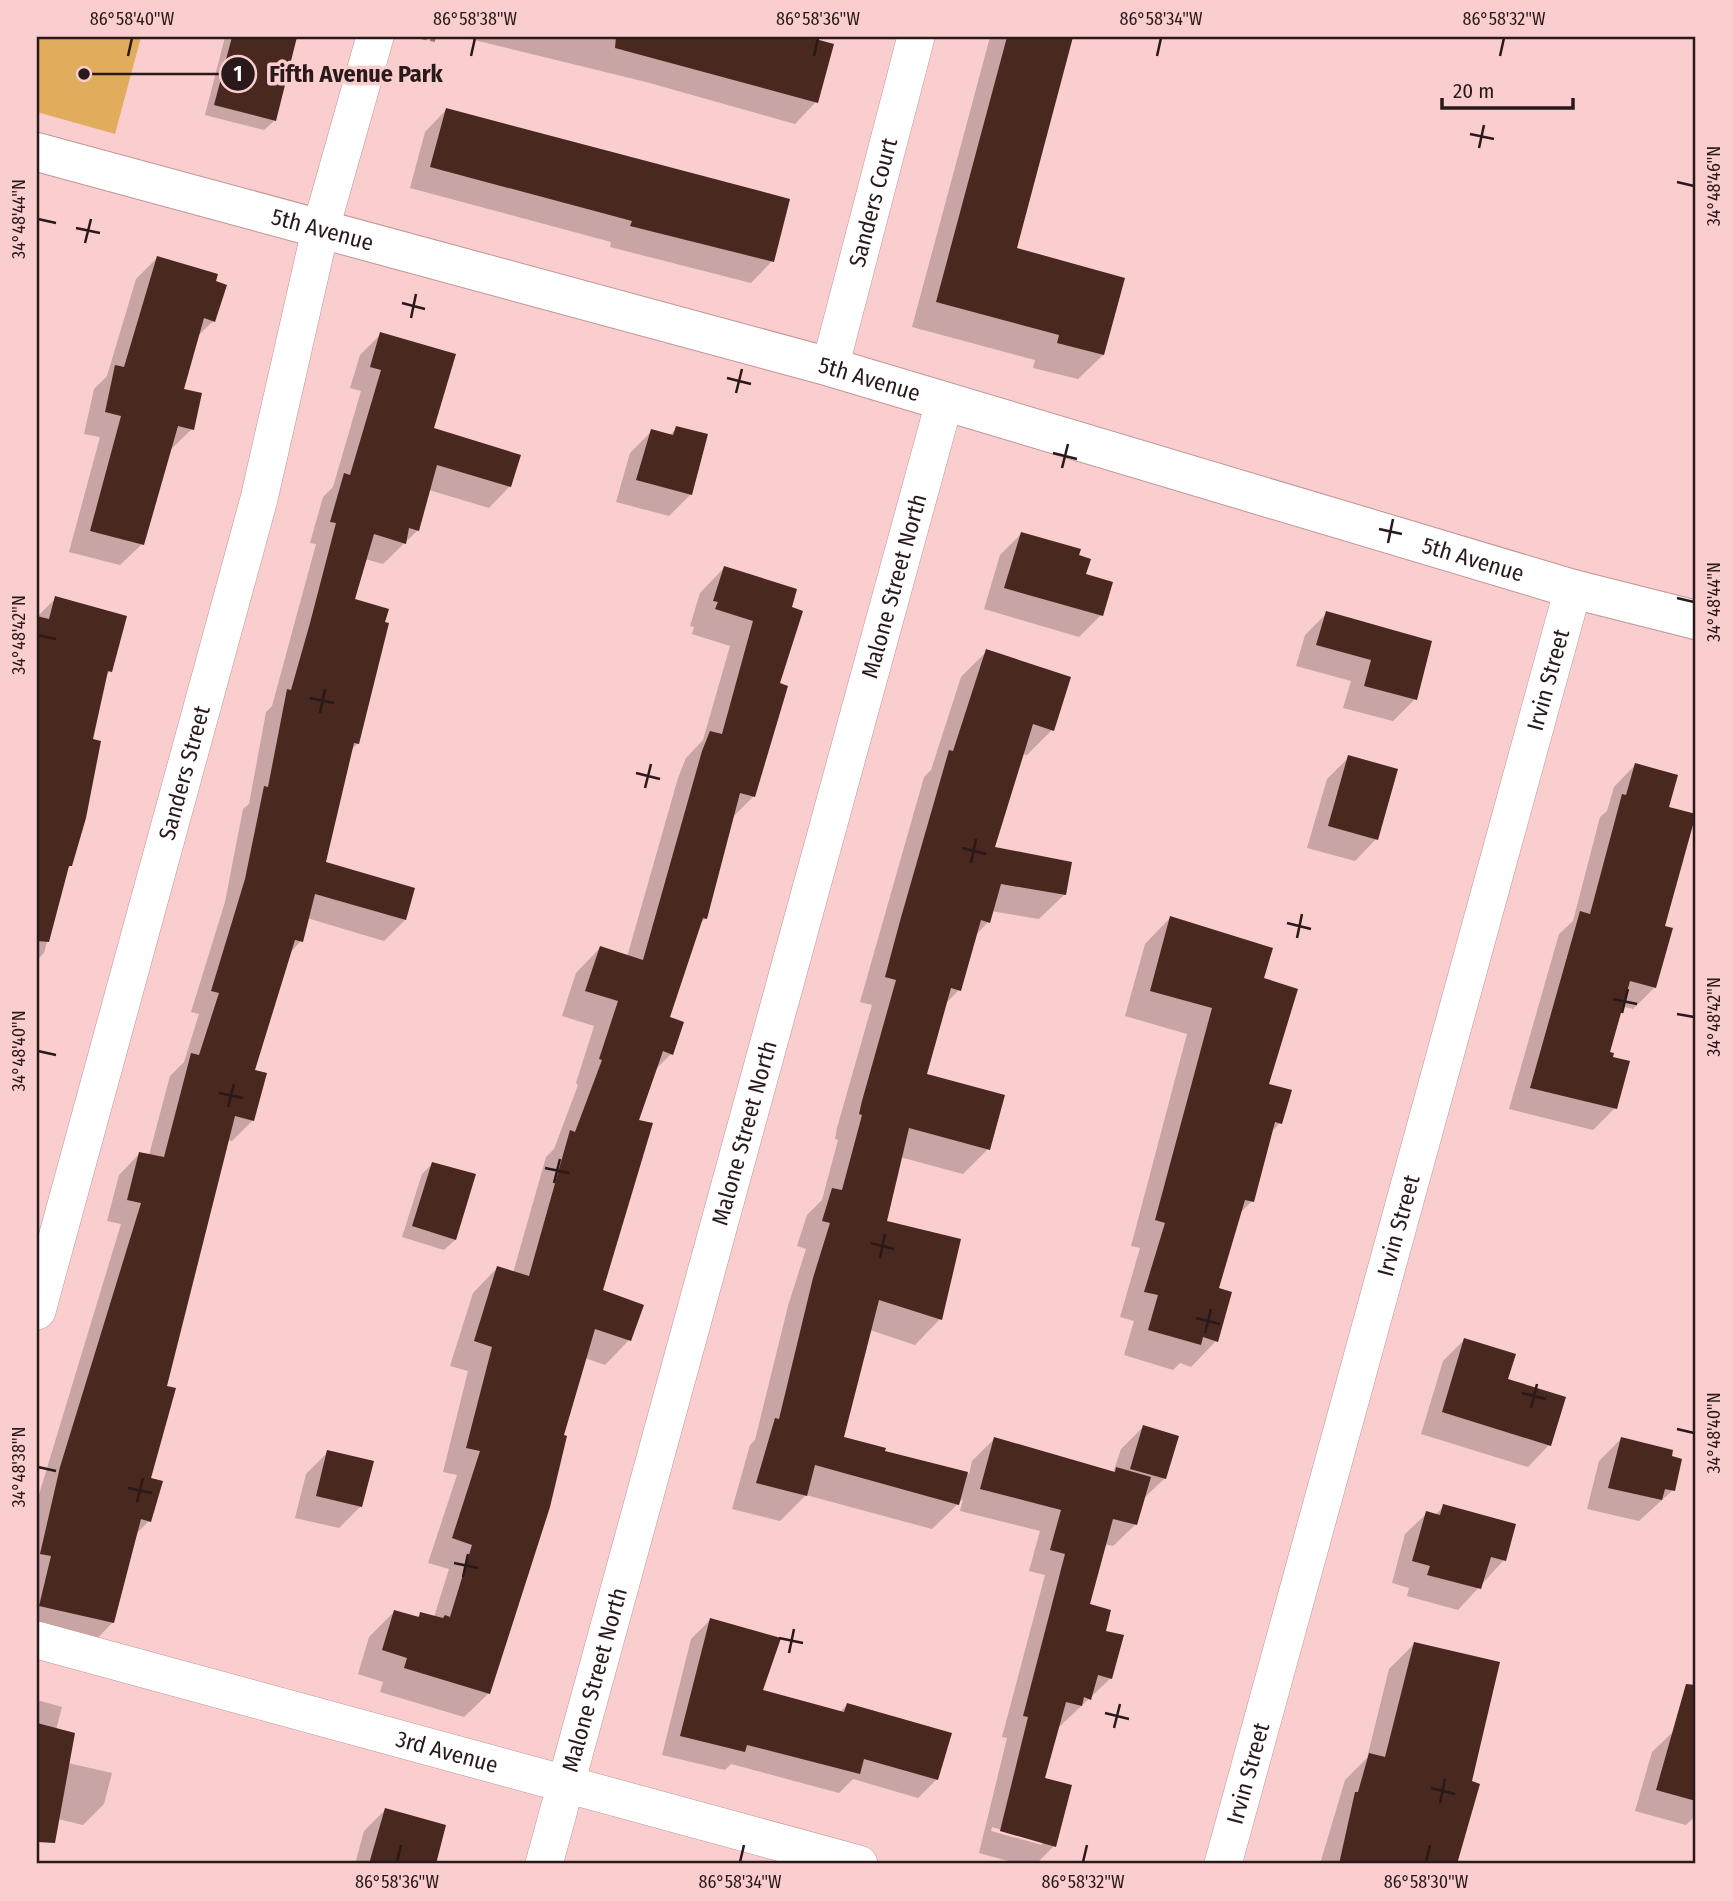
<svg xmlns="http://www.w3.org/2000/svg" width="1733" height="1901" viewBox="0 0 1733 1901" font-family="'Fira Sans Condensed',sans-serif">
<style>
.green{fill:#e1ac5b}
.shadow{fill:#0003;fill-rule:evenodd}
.building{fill:#48281f}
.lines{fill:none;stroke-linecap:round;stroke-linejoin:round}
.minor-casing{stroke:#bf9596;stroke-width:38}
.tertiary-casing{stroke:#bf9596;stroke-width:40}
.path{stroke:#9c7c7d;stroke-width:4.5;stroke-dasharray:5 3.5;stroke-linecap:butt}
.minor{stroke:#fff;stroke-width:37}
.tertiary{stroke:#fff;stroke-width:38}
.ticks{fill:none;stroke:#29191a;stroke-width:2.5}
.labels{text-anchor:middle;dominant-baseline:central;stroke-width:7;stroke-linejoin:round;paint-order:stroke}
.street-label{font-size:23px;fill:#29191a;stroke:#facdce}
.leader{fill:none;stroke:#29191a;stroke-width:2.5}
.callout-dot{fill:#29191a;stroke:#facdce;stroke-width:2.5}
.mark-label{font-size:21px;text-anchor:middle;font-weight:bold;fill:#fff}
.callout-label{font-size:24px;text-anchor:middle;font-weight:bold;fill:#29191a;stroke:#facdce;stroke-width:7;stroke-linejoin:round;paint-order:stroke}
.neatline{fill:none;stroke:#29191a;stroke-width:2.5}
.ticks-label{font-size:18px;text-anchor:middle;fill:#29191a}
</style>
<rect width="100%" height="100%" fill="#facdce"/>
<!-- green -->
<path class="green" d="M37 37H141L115 134 37 112Z"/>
<!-- shadow -->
<path class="shadow" d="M225 37H296L275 120 264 130 205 115Z
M462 37H801L832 45 816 102 795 124 646 82Z
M990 37H1070L1015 249 1103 355 1078 379 1033 368 1035 360 912 327Z
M446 110 772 261 751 283 610 247 611 242 410 188 425 132Z
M157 258 213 321 197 337 182 390 192 429 170 450 142 544 120 565 69 552 100 437 84 434 94 389 107 376 136 279Z
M381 334 432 429 510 486 489 508 429 490 418 530 383 564 365 559 353 601 358 743 350 751 324 863 405 920 384 941 307 918 301 941 289 954 253 1071V1120L232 1141 227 1140 165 1387 149 1479V1521L135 1535 113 1622 92 1644 37 1631V1501L121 1224 107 1221 119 1175 140 1153 149 1155 170 1076 184 1062 199 1014 191 1012 225 902 243 809 249 804 266 712 272 706 316 544 310 543 323 497 333 487 361 391 350 388 360 355Z
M677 428 691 494 669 516 616 502 630 453 652 431 669 436Z
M1021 534 1077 557 1101 615 1079 637 984 609 1000 555Z
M724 568 795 590 754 796 732 818 706 918 698 925 668 1018 671 1054 654 1071 637 1121 601 1291 629 1340 605 1365 585 1358 489 1693 464 1717 380 1692 383 1682 358 1674 369 1637 394 1612 416 1618 421 1614 434 1617 449 1569 428 1563 457 1475 443 1472 468 1371 450 1366 473 1293 497 1268 513 1273 546 1157 554 1149 578 1085 576 1083 594 1026 562 1016 576 973 600 948 627 957 678 778 686 758 703 740 730 646 692 634 694 627 690 626 700 593Z
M56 598 110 671 105 676 91 740 70 866 66 870 44 953 37 960V617Z
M1327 613 1415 699 1393 721 1343 708 1351 681 1296 666 1305 635Z
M987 651 1052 730 1027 755 1022 754 993 848 1065 894 1039 919 991 911 988 922 975 936 959 990 945 1004 925 1076 988 1149 963 1174 900 1157 885 1222 940 1319 915 1345 870 1330 842 1438 883 1452 969 1474 972 1461 994 1439 1113 1473 1121 1449 1143 1427 1165 1478 1142 1500 1135 1525 1113 1546 1104 1544 1087 1606 1104 1632 1111 1678 1059 1727 1043 1779 1070 1786 1054 1846 1036 1864H1019L979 1853 1007 1738 1002 1737 1045 1575 1029 1571 1040 1531 960 1511 963 1499 932 1529 806 1495 780 1521 732 1509 750 1445 755 1440 788 1306 806 1249 797 1246 807 1215 822 1200 838 1140 835 1139 837 1128 872 1005 860 1002 924 777 931 770 961 677ZM992 1827 1042 1842V1845L991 1831Z
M1349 757 1376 839 1355 861 1307 848 1327 779Z
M1635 765 1667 808 1663 927 1655 987 1633 1009 1621 1006 1608 1053 1615 1108 1593 1130 1509 1109 1559 934 1573 921 1600 817 1607 811 1614 787Z
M1170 918 1262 979 1267 1085 1280 1123 1270 1133 1252 1201 1238 1215 1217 1290 1216 1341 1191 1367 1180 1363 1173 1370 1124 1355 1134 1321 1120 1317 1140 1248 1131 1246 1187 1034 1125 1016 1145 944Z
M432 1164 455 1240 444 1250 402 1237 422 1174Z
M1464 1340 1549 1445 1528 1467 1421 1434 1443 1361Z
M1621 1439 1673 1490 1639 1521 1587 1509 1599 1461Z
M328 1452 361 1506 339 1528 295 1518 306 1474Z
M1444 1506 1504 1560 1458 1610 1407 1596 1409 1588 1392 1583 1405 1534 1427 1513 1435 1515Z
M710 1620 760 1691 839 1713 847 1705 937 1779 918 1798 853 1779 839 1793 731 1764 725 1770 662 1755 691 1639Z
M1414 1644 1470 1783 1478 1785 1456 1864H1320L1345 1780 1367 1758 1389 1669Z
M37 1700 62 1707 56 1730 68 1763 112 1773 104 1804 83 1825 37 1814Z
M1674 1731 1696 1737V1815L1686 1825 1635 1811 1652 1752Z
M385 1810 444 1826 434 1864H355L364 1831Z"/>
<!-- building -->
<path class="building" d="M232 37H297L276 121 214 105Z
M616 37H808L834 44 818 103 615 48Z
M1007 37H1073L1017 248 1125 278 1104 355 1057 343 1059 335 936 302Z
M446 108 790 199 774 262 630 226 632 221 430 167Z
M157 256 218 274 216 281 227 285 215 322 204 318 184 389 202 393 194 430 178 426 144 545 90 531 121 416 105 412 115 365 124 367Z
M380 332 456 354 434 428 521 455 511 487 437 465 419 531 409 528 406 544 374 534 355 599 389 609 385 622 389 623 359 744 354 743 326 862 415 888 406 920 315 894 303 942 295 940 255 1070 267 1073 254 1121 235 1116 167 1386 176 1388 151 1478 163 1481 151 1522 141 1519 114 1623 39 1606 51 1556 40 1554 60 1467 141 1203 127 1200 139 1152 164 1157 191 1053 199 1055 219 993 211 991 245 879 264 786 268 787 287 689 291 690 310 623 336 523 330 522 344 473 350 475 381 370 370 367Z
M676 426 708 434 692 495 636 480 651 429 673 435Z
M1021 532 1081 549 1079 555 1091 559 1086 574 1113 582 1103 616 1004 588Z
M724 566 797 589 792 607 803 611 780 683 788 686 755 797 740 793 707 919 703 918 670 1017 684 1022 673 1055 663 1051 639 1120 653 1123 603 1290 644 1305 631 1341 595 1329 564 1435 567 1436 550 1507 490 1694 404 1668 407 1658 382 1650 394 1610 419 1617 420 1612 443 1618 445 1615 450 1617 472 1545 452 1538 480 1451 466 1448 492 1347 474 1341 497 1266 529 1276 570 1130 575 1132 602 1060 599 1059 618 1001 585 991 600 946 643 960 702 751 710 731 722 734 753 621 715 609 718 602 713 601Z
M55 596 127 616 112 672 108 671 93 739 101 741 86 818 72 866H69L49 942 37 941V616L49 619Z
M1326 611 1432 641 1417 700 1364 686 1371 660 1316 645Z
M986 649 1071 677 1054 731 1033 724 995 847 1072 862 1066 895 1001 884 990 923 981 920 961 991 951 988 927 1074 1005 1095 990 1150 909 1128 887 1221 961 1239 942 1320 879 1300 844 1437 886 1448 885 1451 968 1472 959 1505 815 1465 807 1496 756 1483 775 1418 779 1419 813 1278 830 1223 822 1221 832 1188 842 1190 862 1115 859 1114 862 1101 896 980 885 977 900 921 949 750 953 751Z
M1348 755 1398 769 1378 840 1328 826Z
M1635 763 1678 775 1669 807 1696 814 1665 926 1673 928 1656 988 1630 981 1610 1052 1614 1053 1613 1057 1630 1061 1617 1109 1530 1088 1580 911 1590 914 1622 794 1626 795Z
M1170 916 1273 948 1264 978 1298 989 1269 1084 1292 1090 1282 1124 1275 1122 1254 1202 1245 1200 1219 1288 1232 1292 1218 1342 1203 1337 1201 1345 1148 1330 1158 1295 1144 1292 1165 1223 1155 1220 1212 1008 1150 991Z
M432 1162 476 1174 456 1240 412 1226Z
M1464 1338 1516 1354 1508 1379 1566 1397 1551 1446 1442 1412Z
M1143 1425 1179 1436 1166 1479 1130 1469Z
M994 1437 1115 1472 1116 1467 1151 1477 1137 1525 1113 1519 1090 1604 1111 1610 1106 1631 1124 1635 1112 1679 1098 1675 1091 1700 1084 1697 1082 1706 1066 1702 1045 1778 1072 1785 1056 1847 1000 1831 1028 1717 1023 1716 1065 1554 1050 1550 1061 1510 980 1489Z
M1621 1437 1673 1450 1672 1456 1682 1459 1675 1491 1665 1489 1662 1500 1608 1488Z
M327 1450 374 1461 362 1507 316 1496Z
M1443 1504 1516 1524 1506 1561 1491 1557 1481 1589 1427 1575 1430 1566 1412 1561 1426 1511 1440 1515Z
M710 1618 781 1638 763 1690 844 1712 847 1703 952 1733 938 1780 864 1759 860 1774 747 1745 745 1752 680 1736Z
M1414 1642 1500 1662 1472 1781 1480 1784 1457 1864H1339L1355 1792H1358L1369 1753 1385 1757Z
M1686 1684 1696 1685V1801L1656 1790Z
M37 1723 75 1733 55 1843 37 1842Z
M385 1808 446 1825 436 1864H369Z"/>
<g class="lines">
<!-- minor casing -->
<g class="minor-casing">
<g id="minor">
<path id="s1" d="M830 367 916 37"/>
<path id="s2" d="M37 1311 259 499 320 231 375 37"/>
<path id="s3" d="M37 1640 859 1864"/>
<path id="s4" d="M544 1864 944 403"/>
<path id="s5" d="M1223 1864 1573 589"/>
</g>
</g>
<!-- tertiary casing -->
<g class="tertiary-casing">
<g id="tertiary">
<path id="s6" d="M37 152 830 367 1573 589 1696 620"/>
</g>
</g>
<!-- path -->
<path class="path" d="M422 37 436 40V37"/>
<!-- minor -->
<use href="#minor" class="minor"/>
<!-- tertiary -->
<use href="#tertiary" class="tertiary"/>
</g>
<!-- ticks -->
<path class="ticks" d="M128 56 132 38M471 56 475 38M814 56 818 38M1157 56 1161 38M1500 56 1504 38M1470 134 1494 139M1479 148 1484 125M1677 182 1694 186M38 219 56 223M76 228 100 233M85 243 91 219M402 303 425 309M411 318 416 294M727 378 751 384M736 393 742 369M1053 453 1077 459M1062 468 1068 444M1379 529 1402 534M1388 543 1393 519M1677 598 1694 602M38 635 56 639M310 698 334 703M320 713 325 689M636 773 660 779M645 788 651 764M962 848 986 854M971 863 976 839M1287 923 1311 929M1297 938 1302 914M1613 999 1637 1004M1622 1013 1628 989M1677 1014 1694 1017M38 1051 56 1055M219 1093 243 1098M228 1107 234 1084M545 1168 569 1173M554 1183 560 1159M871 1243 894 1249M880 1258 885 1234M1196 1318 1220 1324M1205 1333 1211 1309M1522 1393 1546 1399M1531 1408 1537 1384M1677 1429 1694 1433M38 1467 56 1471M128 1488 152 1493M137 1502 143 1478M454 1563 478 1568M463 1577 468 1554M779 1638 803 1643M789 1653 794 1629M1105 1713 1129 1719M1114 1728 1120 1704M1431 1788 1455 1794M1440 1803 1445 1779M397 1862 401 1845M740 1862 744 1845M1083 1862 1087 1845M1426 1862 1430 1845"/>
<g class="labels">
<!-- street labels -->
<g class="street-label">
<text stroke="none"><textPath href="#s1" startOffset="170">Sanders Court</textPath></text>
<text stroke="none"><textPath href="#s6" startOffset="296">5th Avenue</textPath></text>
<text stroke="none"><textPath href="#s6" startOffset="863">5th Avenue</textPath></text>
<text stroke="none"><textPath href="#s6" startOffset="1493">5th Avenue</textPath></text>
<text stroke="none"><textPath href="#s4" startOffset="1325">Malone Street North</textPath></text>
<text stroke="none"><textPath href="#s5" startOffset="1228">Irvin Street</textPath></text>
<text stroke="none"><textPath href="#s2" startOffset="558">Sanders Street</textPath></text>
<text stroke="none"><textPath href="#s4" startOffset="758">Malone Street North</textPath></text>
<text stroke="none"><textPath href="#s5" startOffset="662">Irvin Street</textPath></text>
<text stroke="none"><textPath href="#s4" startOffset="191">Malone Street North</textPath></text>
<text stroke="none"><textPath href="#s3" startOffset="425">3rd Avenue</textPath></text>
<text stroke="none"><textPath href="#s5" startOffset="94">Irvin Street</textPath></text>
</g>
</g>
<!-- callouts -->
<path class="leader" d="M84 74L238 74"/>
<g class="callout-dot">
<circle cx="84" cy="74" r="7"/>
<circle cx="238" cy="74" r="18"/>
</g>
<g class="mark-label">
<text x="238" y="81">1</text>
</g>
<g class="callout-label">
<text x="356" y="82">Fifth Avenue Park</text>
</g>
<!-- border -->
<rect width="1733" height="1901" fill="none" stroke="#facdce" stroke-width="77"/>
<!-- scale -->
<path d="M1442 98v10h131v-10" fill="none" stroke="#29191a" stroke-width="3.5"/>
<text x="1453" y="98" font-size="21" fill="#29191a" stroke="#facdce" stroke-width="5" paint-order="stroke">20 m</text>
<rect x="38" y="38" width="1656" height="1824" class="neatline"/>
<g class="ticks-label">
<text x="132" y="25">86°58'40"W</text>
<text x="475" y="25">86°58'38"W</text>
<text x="818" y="25">86°58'36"W</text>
<text x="1161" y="25">86°58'34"W</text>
<text x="1504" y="25">86°58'32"W</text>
<text transform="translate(1714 186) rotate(-90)" y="6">34°48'46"N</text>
<text transform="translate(19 219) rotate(-90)" y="6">34°48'44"N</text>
<text transform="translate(1714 602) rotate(-90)" y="6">34°48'44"N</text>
<text transform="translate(19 635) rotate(-90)" y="6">34°48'42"N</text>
<text transform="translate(1714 1017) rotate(-90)" y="6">34°48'42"N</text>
<text transform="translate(19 1051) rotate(-90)" y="6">34°48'40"N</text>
<text transform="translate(1714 1433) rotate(-90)" y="6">34°48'40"N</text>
<text transform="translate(19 1467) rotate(-90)" y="6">34°48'38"N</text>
<text x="397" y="1888">86°58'36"W</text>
<text x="740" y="1888">86°58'34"W</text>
<text x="1083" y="1888">86°58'32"W</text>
<text x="1426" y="1888">86°58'30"W</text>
</g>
</svg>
